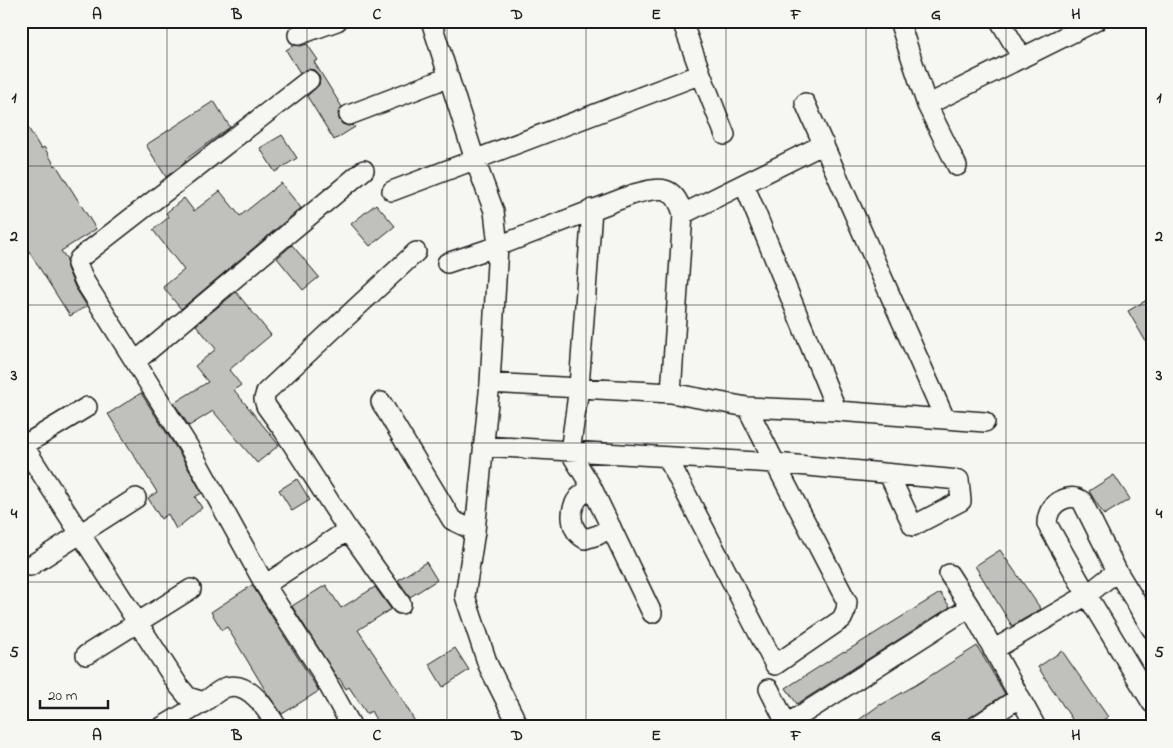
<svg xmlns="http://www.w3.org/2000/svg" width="1173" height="748" viewBox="0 0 1173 748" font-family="'Indie Flower',sans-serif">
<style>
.building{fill:#c0c0bd;stroke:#1c1c1c}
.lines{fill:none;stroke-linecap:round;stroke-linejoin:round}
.street-casing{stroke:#1c1c1c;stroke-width:22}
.street{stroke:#f6f6f2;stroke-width:19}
.grid{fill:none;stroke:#1c1c1c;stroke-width:1;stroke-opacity:0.55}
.neatline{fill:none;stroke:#1c1c1c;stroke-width:2}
.grid-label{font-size:16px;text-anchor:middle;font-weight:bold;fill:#1c1c1c}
</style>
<rect width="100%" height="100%" fill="#f6f6f2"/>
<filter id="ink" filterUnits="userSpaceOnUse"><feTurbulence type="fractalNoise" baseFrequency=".02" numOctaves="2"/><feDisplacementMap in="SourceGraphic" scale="10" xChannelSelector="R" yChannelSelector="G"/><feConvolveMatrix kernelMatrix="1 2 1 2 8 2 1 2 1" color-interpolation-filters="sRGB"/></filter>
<g filter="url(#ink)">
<!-- building -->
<path class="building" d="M307 44 318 60 314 62 342 107 338 113 339 119 342 124 348 126 353 125 355 127 334 140 307 96 319 85 320 79 318 74 314 70 308 69 300 73 286 50 294 45 301 46Z
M214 101 230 127 185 160 186 162 166 177 146 145Z
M21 116 41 149 44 147 55 166 56 165 96 229 61 251 67 259V268L75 287 87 306 70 316 21 239Z
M282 135 297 158 275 172 260 148Z
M281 183 301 208 181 309 163 287 184 270 153 230 169 217 166 213 184 198 194 211 220 191 240 216Z
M376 204 395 226 370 246 351 224Z
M292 245 319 277 303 290 277 258Z
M236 292 271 335 229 370 241 385 234 390 279 445 257 463 213 411 189 426 174 403 208 382 195 366 216 349 196 325Z
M1152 297V352L1128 311Z
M141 393 180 454 202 493 195 497 202 508 176 529 168 514 161 519 148 498 157 492 108 414Z
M1114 475 1130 499 1104 515 1089 491Z
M297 479 310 500 292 511 279 490Z
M1000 550 1041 609 1012 626 975 566Z
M426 562 437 580 410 597 398 580Z
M252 585 319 691 282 714 267 693 227 627 222 630 211 612Z
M326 585 341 608 375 587 391 609 358 630 390 678 418 727H380L371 711 367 714 349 687 346 689 339 678 338 679 292 606Z
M940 593 950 607 797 704 786 688 844 651 845 652Z
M977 646 1005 694 969 718 965 722 964 727H849L881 704V705L919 683Z
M455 648 469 670 443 687 429 664Z
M1062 651 1108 717 1092 727H1077L1038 667Z"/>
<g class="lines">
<!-- street casing -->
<g class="street-casing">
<path id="street" d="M431 21 475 160 494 211 498 246 490 383 475 531 465 596 488 665 519 727
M899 21 927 105 1096 21
M1000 21 1022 58
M298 35 337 21
M701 74 725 135
M309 80 85 254 79 259 77 264 85 282 190 449 265 585 320 670 352 727
M805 103 945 419
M927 105 957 166
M349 115 449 77
M744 184 837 411
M392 191 701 74 682 21
M592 209 579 387 570 452 591 486 652 613
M683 214 824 144
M447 263 498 246 634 194C661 187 674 184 683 214L671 393 490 383
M136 361 364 170
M671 393 747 407 775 463 959 480 961 501 913 526 891 479
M381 402 452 520 475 531
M747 407 837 411 985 422
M21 442 178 685 188 697 204 702C211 697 220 689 227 687 250 681 267 710 277 727
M483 446 775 463 847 602 846 610 842 619 775 665 667 457
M21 447 87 407
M591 486C587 490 583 494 579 497 568 510 570 531 585 539L598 535 611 527
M348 530 401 604
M30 566 136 498
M949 574 970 607 1036 727
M265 585 348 530 284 431 266 406 264 399 266 392 416 252
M1152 629 1117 571 1082 501C1072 493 1056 500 1050 511 1048 515 1047 520 1047 524L1087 595 1152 703
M993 650 1087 595 1117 571
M86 655 191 589
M769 689 788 727
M787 724 970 607
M162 727 204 702
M975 727 1020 697"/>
</g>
<!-- street -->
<use href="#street" class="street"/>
</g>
</g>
<!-- grid -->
<path class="grid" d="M167 21V727M307 21V727M447 21V727M586 21V727M726 21V727M866 21V727M1006 21V727M21 166H1152M21 305H1152M21 443H1152M21 582H1152"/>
<!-- margin -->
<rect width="1173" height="748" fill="none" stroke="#f6f6f2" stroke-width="55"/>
<!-- scale -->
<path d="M40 700v8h68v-8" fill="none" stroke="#1c1c1c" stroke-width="2.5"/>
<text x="48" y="700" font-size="15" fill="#1c1c1c" stroke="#f6f6f2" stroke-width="4" paint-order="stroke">20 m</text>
<rect x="28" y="28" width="1118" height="692" class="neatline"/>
<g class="grid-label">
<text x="97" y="19">A</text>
<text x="237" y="19">B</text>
<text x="377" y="19">C</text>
<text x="517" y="19">D</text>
<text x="656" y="19">E</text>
<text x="796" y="19">F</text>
<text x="936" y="19">G</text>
<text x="1076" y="19">H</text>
<text x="14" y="102">1</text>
<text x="1159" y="102">1</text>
<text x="14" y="241">2</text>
<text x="1159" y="241">2</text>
<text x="14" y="380">3</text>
<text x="1159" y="380">3</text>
<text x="14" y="518">4</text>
<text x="1159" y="518">4</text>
<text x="14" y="657">5</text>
<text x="1159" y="657">5</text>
<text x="97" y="740">A</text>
<text x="237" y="740">B</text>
<text x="377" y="740">C</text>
<text x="517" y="740">D</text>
<text x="656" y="740">E</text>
<text x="796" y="740">F</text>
<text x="936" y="740">G</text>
<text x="1076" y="740">H</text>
</g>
</svg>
